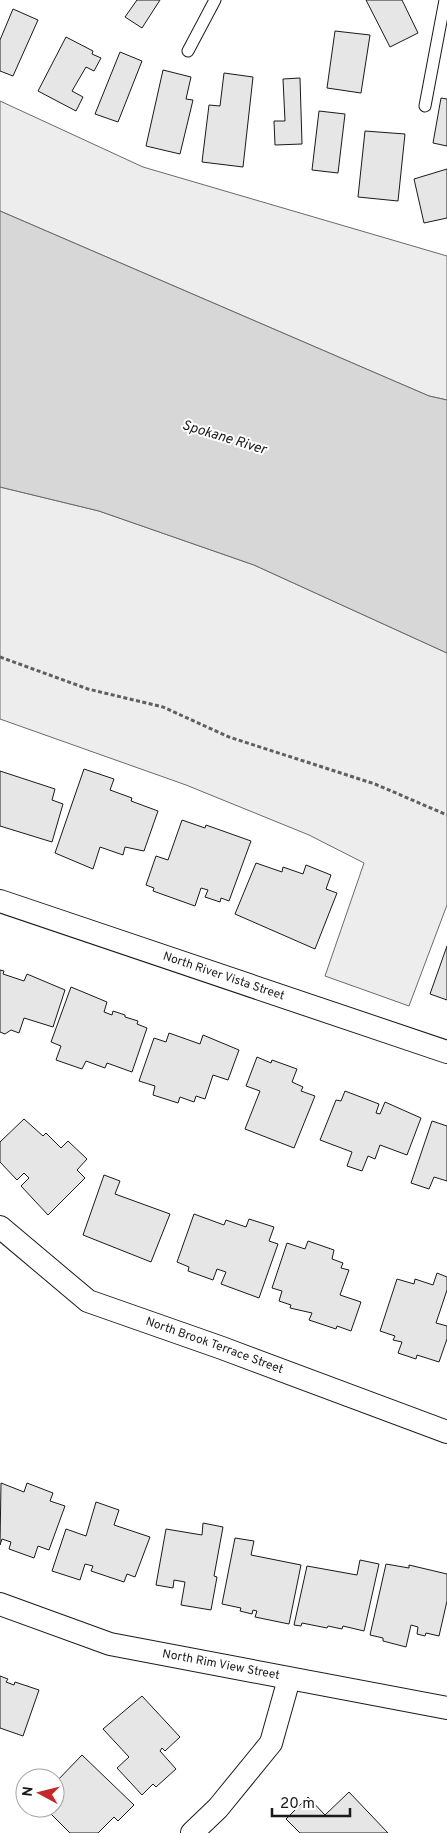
<svg xmlns="http://www.w3.org/2000/svg" width="447" height="1833" viewBox="0 0 447 1833" font-family="Overpass,sans-serif">
<style>
.built{fill:#ededed;stroke:#6a6a6a}
.water{fill:#d7d7d7;stroke:#6a6a6a}
.building{fill:#e6e6e6;stroke:#1a1a1a}
.lines{fill:none;stroke-linecap:round;stroke-linejoin:round}
.lane-casing{stroke:#1a1a1a;stroke-width:13}
.street-casing{stroke:#1a1a1a;stroke-width:24}
.path{stroke:#5f5f5f;stroke-width:3;stroke-dasharray:4 2.5;stroke-linecap:butt}
.lane{stroke:#fff;stroke-width:11}
.street{stroke:#fff;stroke-width:22}
.labels{text-anchor:middle;dominant-baseline:central;stroke-width:4;stroke-linejoin:round;paint-order:stroke}
.street-label{font-size:12px;fill:#1a1a1a;stroke:#fff}
.water-label{font-size:14px;font-style:italic;fill:#1a1a1a;stroke:#fff}
</style>
<rect width="100%" height="100%" fill="#fff"/>
<!-- built -->
<path class="built" d="M0 101 143 167 447 256V400L429 396 0 211Z
M0 487 99 511 254 565 447 653V905L409 1006 325 976 364 863 309 835 186 785 0 719Z"/>
<!-- water -->
<path class="water" d="M0 211 429 396 447 400V653L254 565 99 511 0 487Z"/>
<!-- building -->
<path class="building" d="M137 0H160L142 28 125 17Z
M366 0H402L418 33 390 47Z
M13 9 38 20 13 76 0 71V40Z
M335 31 370 35 361 93 327 88Z
M66 37 93 51 92 54 101 58 94 71 86 67 72 91 83 97 76 111 38 91Z
M120 52 142 61 118 122 95 114Z
M163 70 191 77 186 99 193 100 180 154 146 146Z
M224 73 253 77 243 167 202 162 209 105 220 106Z
M300 78 302 144 275 145 274 121H285L283 79Z
M441 98 447 99V146L433 143Z
M319 111 345 114 338 173 312 170Z
M365 131 405 134 398 201 358 197Z
M447 169V218L424 223 414 179Z
M84 769 114 779 110 790 132 798 131 801 158 811 144 851 125 847 123 855 100 847 93 869 55 853Z
M0 771 55 789 52 800 63 804 52 842 0 826Z
M182 820 205 828 206 825 251 841 229 901 221 898 220 902 205 897 208 890 201 888 195 906 153 891 154 888 146 885 156 856 168 860Z
M256 863 282 872 283 867 303 874 306 865 331 875 326 889 337 893 315 949 235 914Z
M447 946V1000L430 994Z
M0 970 4 971 3 974 24 981 27 974 65 990 53 1027 24 1018 19 1033 11 1030 5 1034 0 1032Z
M71 987 107 1002 104 1012 112 1015 113 1011 125 1015V1017L138 1021 137 1024 147 1028 132 1072 107 1063 105 1068 86 1061 82 1069 56 1060 61 1046 51 1042Z
M169 1033 200 1044 203 1035 239 1050 228 1080 213 1075 205 1099 196 1096 194 1102 180 1097 178 1103 153 1095 155 1086 139 1081 154 1038 166 1042Z
M257 1057 271 1063 272 1060 297 1069 292 1082 303 1087 301 1091 315 1096 294 1148 245 1129 260 1091 246 1086Z
M345 1091 379 1104 376 1113 380 1114 385 1102 421 1118 407 1155 380 1145 375 1159 368 1156 362 1171 347 1166 352 1152 320 1140 336 1100 341 1101Z
M24 1119 43 1136 46 1133 61 1148 68 1141 87 1159 77 1170 85 1178 48 1215 21 1186 29 1178 24 1173 17 1180 0 1162V1142Z
M432 1121 447 1126V1181L434 1177 429 1189 411 1183Z
M104 1175 120 1181 115 1194 170 1214 151 1262 83 1235Z
M194 1214 224 1225 226 1220 246 1227 249 1219 274 1227 269 1241 278 1244 259 1298 221 1284 226 1272 217 1269 213 1280 188 1271 189 1267 177 1262Z
M308 1241 334 1250 332 1259 343 1263 341 1268 349 1270 340 1295 361 1302 351 1331 337 1326 336 1329 309 1320 312 1313 290 1308 291 1305 279 1301 282 1291 272 1288 287 1243 305 1249Z
M437 1273 447 1277V1290L436 1323 447 1326V1339L439 1362 417 1355 416 1359 398 1353 402 1342 393 1340 395 1336 380 1331 397 1279 414 1284 415 1279 433 1285Z
M1 1483 24 1492 27 1483 53 1493 50 1501 65 1506 49 1550 38 1546 34 1558 9 1549 11 1542 2 1539 0 1545Z
M96 1502 119 1510 114 1525 150 1537 135 1577 127 1574 124 1582 91 1571 93 1566 85 1564 80 1580 52 1571 66 1529 86 1536Z
M203 1523 223 1527 214 1576 217 1577 211 1610 181 1605 185 1582 174 1580 173 1588 156 1585 166 1529 202 1535Z
M235 1538 254 1541 251 1555 301 1565 289 1624 255 1617 257 1611 253 1610 252 1614 240 1611 241 1608 222 1604Z
M360 1560 379 1564 364 1631 343 1626 342 1629 328 1626 327 1628 302 1623 301 1626 294 1625 307 1566 357 1575Z
M386 1564 409 1568V1565L447 1574V1601L439 1636 426 1633 425 1636 417 1634 418 1627 411 1625 406 1647 383 1641V1638L370 1635Z
M0 1676 8 1679 6 1682 14 1685 15 1682 39 1690 23 1736 0 1728Z
M142 1696 180 1737 165 1751 162 1748 160 1751 176 1769 156 1787 153 1784 142 1795 117 1768 129 1757 103 1729Z
M82 1755 134 1805 118 1821 114 1817 98 1833H70L45 1808H55V1783Z
M349 1792 388 1833H300L286 1819 308 1797 325 1815Z"/>
<g class="lines">
<!-- lane casing -->
<g class="lane-casing">
<path id="lane" d="M188 51 215 0
M425 106 445 0"/>
</g>
<!-- street casing -->
<g class="street-casing">
<g id="street">
<path id="s1" d="M0 901 447 1052"/>
<path id="s2" d="M0 1227 88 1301 222 1348 447 1432"/>
<path id="s3" d="M0 1604 110 1644 447 1708"/>
<path d="M192 1833 218 1808 271 1743 289 1679"/>
</g>
</g>
<!-- path -->
<path class="path" d="M0 657 88 689 163 707 229 737 375 784 447 815"/>
<!-- lane -->
<use href="#lane" class="lane"/>
<!-- street -->
<use href="#street" class="street"/>
</g>
<g class="labels">
<!-- street labels -->
<g class="street-label">
<text stroke="none"><textPath href="#s1" startOffset="236">North River Vista Street</textPath></text>
<text stroke="none"><textPath href="#s2" startOffset="249">North Brook Terrace Street</textPath></text>
<text stroke="none"><textPath href="#s3" startOffset="230">North Rim View Street</textPath></text>
</g>
<!-- water labels -->
<g class="water-label">
<text transform="translate(224 438) rotate(17)">Spokane River</text>
</g>
</g>
<!-- north arrow -->
<g transform="translate(40 1793) rotate(277)"><circle r="24" fill="#ffffff" stroke="#a3a3a3"/>
<path d="M0-4L9 19L0 12L-9 19Z" fill="#c62828"/>
<text y="-8" font-size="14" font-weight="bold" text-anchor="middle" fill="#1a1a1a">N</text>
</g>
<!-- scale -->
<path d="M272 1808v8h78v-8" fill="none" stroke="#1a1a1a" stroke-width="2.5"/>
<text x="280" y="1808" font-size="15" fill="#1a1a1a" stroke="#ffffff" stroke-width="4" paint-order="stroke">20 m</text>
</svg>
